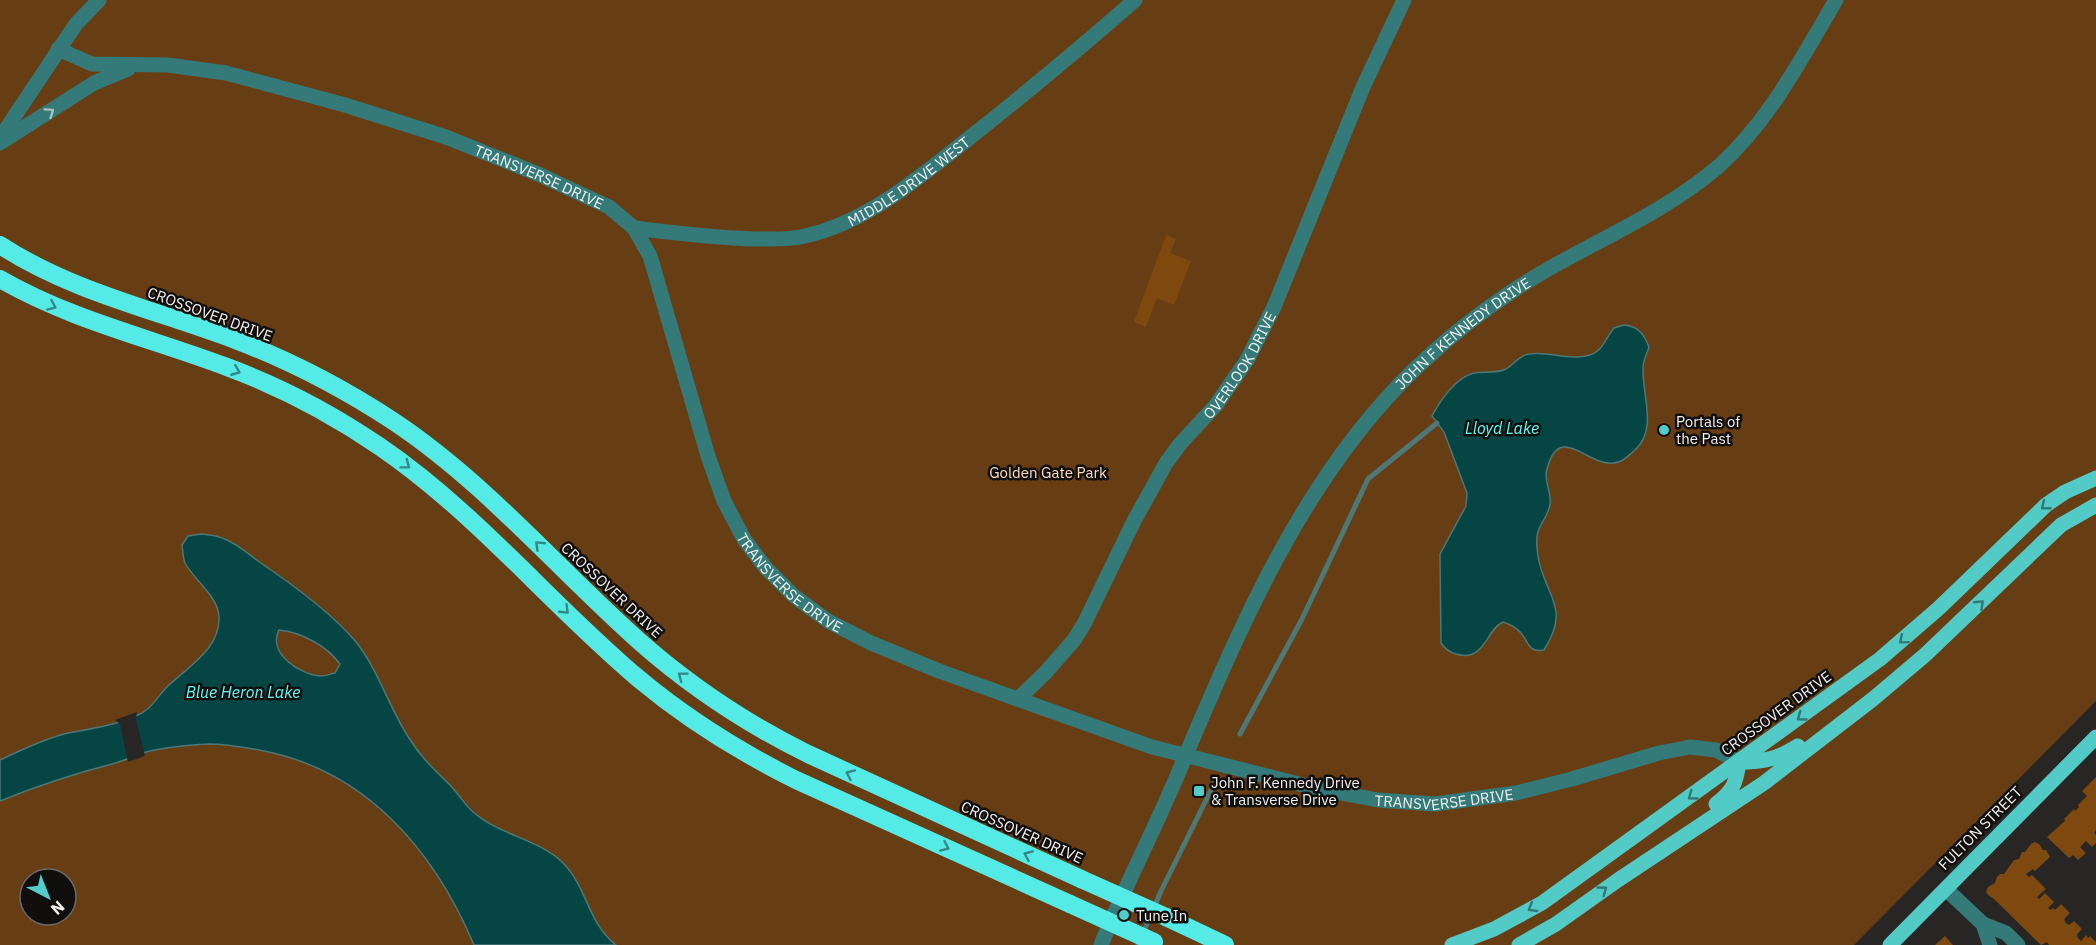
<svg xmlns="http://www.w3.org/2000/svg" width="2096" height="945" viewBox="0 0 2096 945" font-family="'IBM Plex Sans',sans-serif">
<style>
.green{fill:#673e13;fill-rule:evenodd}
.water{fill:#054544;stroke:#4c7877;stroke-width:1.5;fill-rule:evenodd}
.pier{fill:#282624}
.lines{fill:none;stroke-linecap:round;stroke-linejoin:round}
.stream{stroke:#4c7877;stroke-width:5}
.building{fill:#7d490f}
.minor{stroke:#337a78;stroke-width:15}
.major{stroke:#52cbc7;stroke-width:15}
.highway{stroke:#54ebe7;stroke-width:18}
.highway-bridge{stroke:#54ebe7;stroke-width:18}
.oneway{stroke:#a6c1bf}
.oneway2{stroke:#358885}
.oneway3{stroke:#347674}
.poi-dot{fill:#53cdca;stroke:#100f0e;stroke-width:2}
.labels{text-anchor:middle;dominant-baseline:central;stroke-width:5;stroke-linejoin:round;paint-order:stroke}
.street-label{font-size:15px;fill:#f2f0ef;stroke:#100f0e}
.poi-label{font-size:15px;fill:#f2f0ef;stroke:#100f0e;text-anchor:start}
.park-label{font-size:15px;fill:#fcdbc0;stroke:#100f0e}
.water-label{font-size:16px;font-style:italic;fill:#62faf5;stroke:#100f0e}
</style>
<rect width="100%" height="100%" fill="#282624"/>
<!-- green -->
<path class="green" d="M0 0H2096V701L1854 945H0ZM30 879H66V915H30Z"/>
<!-- water -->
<path class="water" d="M1624 325C1638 326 1644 334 1649 347 1647 354 1643 360 1643 368 1642 396 1658 429 1635 450 1630 454 1626 459 1621 461 1591 475 1561 417 1547 469 1543 481 1552 492 1550 504 1549 514 1542 521 1539 529 1535 537 1537 548 1538 556 1544 596 1572 606 1544 650 1528 653 1529 642 1521 633 1517 628 1509 624 1503 622 1486 629 1485 663 1456 654 1449 652 1445 649 1441 643L1440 554 1466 506 1467 493 1444 432 1432 416C1440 401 1456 377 1474 373 1484 371 1496 374 1506 369 1515 364 1519 355 1529 354 1549 351 1571 361 1590 355 1603 351 1606 337 1614 328Z
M201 534C207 535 214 535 219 537 233 541 246 552 258 561 289 582 332 613 356 642 379 671 389 708 409 738 421 758 435 770 451 786 458 794 464 803 471 810 497 835 537 838 562 862 587 886 588 924 616 945H474C434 850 365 769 259 750 242 747 226 744 209 744 189 745 166 747 146 752 135 756 123 761 112 764 73 774 37 786 0 801V760C21 750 42 740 64 734 88 729 113 726 136 716 154 708 156 697 169 685 189 666 220 649 219 617 218 596 195 581 185 563 183 558 183 551 182 545L188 536ZM279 630C301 632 327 646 340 664L335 673C330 674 325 676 321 676 300 675 267 653 279 630Z"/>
<!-- pier -->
<path class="pier" d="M137 712 136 719 145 756 128 762 120 724 115 720Z"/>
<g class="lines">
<!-- stream -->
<path class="stream" d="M1240 734 1302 619 1368 479 1437 423
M1138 945 1161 891 1215 782"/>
</g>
<!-- building -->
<path class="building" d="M1166 235 1176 239 1170 253 1191 261 1174 305 1157 298 1146 327 1134 322Z
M1661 422 1669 423 1666 438 1658 437Z
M2096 777V830L2094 833 2096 835V843L2092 847 2086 841 2080 847 2086 853 2078 860 2073 855 2069 858 2047 837 2065 821 2064 819 2074 809 2075 811 2079 807 2078 805 2087 796 2082 791Z
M2035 842 2039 844 2043 850H2046L2050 857 2035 871 2033 869 2026 874 2029 877 2032 875 2046 889 2037 897 2039 899 2045 893 2054 902 2048 908 2051 910 2053 908 2055 910 2061 904 2070 913 2064 919 2066 923 2069 925 2074 921 2082 929 2077 934 2078 938 2081 941 2086 935 2088 938 2090 936 2096 942V945H2049L2047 942 2041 945 1994 899 1988 895 1986 892 1988 887 1995 883 1997 877 2000 874H2004L2014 860 2019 859 2022 852H2025L2031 844Z
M1945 936 1953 945H1935Z"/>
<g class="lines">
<!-- minor -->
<g class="minor">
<path id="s1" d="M58 49 92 64 168 65 226 73 345 105 446 137 538 174 609 207 634 228 650 256 708 456 724 501 744 539 765 567 794 596 828 621 871 643 939 671 1152 747 1319 789 1378 800 1435 804 1516 793 1572 779 1659 753 1690 747 1716 750 1739 762"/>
<path d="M0 138 76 24 99 0"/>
<path d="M0 143 94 83 128 69"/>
<path id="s2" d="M634 228C674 233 715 238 756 239 772 239 789 240 805 236 866 223 920 177 968 139 1025 94 1080 48 1135 0"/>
<path id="s3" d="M1018 699 1046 672 1074 640 1084 624 1134 521 1166 463 1180 444 1216 405 1247 360 1274 307 1363 87 1404 0"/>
<path d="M1946 889 1983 924 2006 933 2018 945"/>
<path d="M1983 924 1990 945"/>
<path id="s4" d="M1101 945C1124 888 1153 833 1177 776 1238 632 1301 478 1416 368 1457 329 1501 296 1550 268 1607 236 1669 209 1719 166 1770 120 1801 59 1836 0"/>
</g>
<!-- major -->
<path class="major" d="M1716 804C1733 791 1736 784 1739 762 1764 762 1777 759 1798 746
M1452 945 1494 929 1542 903 1880 659 1939 608 2046 505 2065 492 2096 478
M1519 945 1556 924 1618 880 1764 783 1873 699 1925 655 2061 525 2096 505
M1890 945 2096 737"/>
<!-- highway -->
<path class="highway" d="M0 245C74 293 157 310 238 341 293 362 344 389 393 421 485 482 557 568 639 641 690 686 747 724 808 754L1081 879
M0 279C71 320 150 338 227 367 281 387 332 414 379 446 476 512 550 604 639 679 687 719 740 752 796 780L1070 904
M1166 917 1225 945"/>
<!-- highway-bridge -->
<path class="highway-bridge" d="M1081 879 1166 917
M1070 904 1154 942"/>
</g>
<!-- one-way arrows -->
<defs><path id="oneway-chevron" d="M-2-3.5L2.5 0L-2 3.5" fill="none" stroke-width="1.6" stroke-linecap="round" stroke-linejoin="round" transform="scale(1.5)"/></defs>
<use class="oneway" href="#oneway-chevron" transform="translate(50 112) rotate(-35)"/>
<g class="oneway2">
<use href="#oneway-chevron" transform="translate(52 306) rotate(24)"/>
<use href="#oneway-chevron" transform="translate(236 371) rotate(22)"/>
<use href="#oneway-chevron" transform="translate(406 465) rotate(37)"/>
<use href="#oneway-chevron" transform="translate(539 545) rotate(-136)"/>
<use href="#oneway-chevron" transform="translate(565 610) rotate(44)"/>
<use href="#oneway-chevron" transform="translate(682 676) rotate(-143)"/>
<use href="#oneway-chevron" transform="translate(850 774) rotate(-156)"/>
<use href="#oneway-chevron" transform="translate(945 847) rotate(24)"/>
<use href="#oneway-chevron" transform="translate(1028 855) rotate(-156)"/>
</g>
<g class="oneway3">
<use href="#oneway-chevron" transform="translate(2045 506) rotate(141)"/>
<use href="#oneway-chevron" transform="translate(1980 604) rotate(-44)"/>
<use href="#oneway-chevron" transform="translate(1903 640) rotate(140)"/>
<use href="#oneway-chevron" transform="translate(1801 717) rotate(144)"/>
<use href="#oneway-chevron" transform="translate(1692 796) rotate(144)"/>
<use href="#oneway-chevron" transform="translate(1603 890) rotate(-36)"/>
<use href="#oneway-chevron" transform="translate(1532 908) rotate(149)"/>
</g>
<!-- markers -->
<g class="poi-dot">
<circle cx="1664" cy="430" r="6"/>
<rect x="1193" y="785" width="12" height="12" rx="3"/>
<circle cx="1124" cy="915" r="6"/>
</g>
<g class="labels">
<!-- street labels -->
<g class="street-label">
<text stroke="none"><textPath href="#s1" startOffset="502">TRANSVERSE DRIVE</textPath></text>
<text stroke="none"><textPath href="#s2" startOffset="290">MIDDLE DRIVE WEST</textPath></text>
<text transform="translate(210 314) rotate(20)">CROSSOVER DRIVE</text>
<text stroke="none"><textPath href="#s4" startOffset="720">JOHN F KENNEDY DRIVE</textPath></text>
<text stroke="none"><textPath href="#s3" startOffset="404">OVERLOOK DRIVE</textPath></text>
<text stroke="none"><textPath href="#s1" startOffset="1006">TRANSVERSE DRIVE</textPath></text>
<text transform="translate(612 590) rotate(43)">CROSSOVER DRIVE</text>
<text transform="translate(1776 713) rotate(-36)">CROSSOVER DRIVE</text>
<text stroke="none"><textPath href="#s1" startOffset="1707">TRANSVERSE DRIVE</textPath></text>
<text transform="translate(1980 828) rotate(-45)">FULTON STREET</text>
<text transform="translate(1022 832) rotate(24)">CROSSOVER DRIVE</text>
</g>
<!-- poi labels -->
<g class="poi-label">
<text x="1676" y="421">Portals of<tspan x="1676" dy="17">the Past</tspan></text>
<text x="1211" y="782">John F. Kennedy Drive<tspan x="1211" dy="17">&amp; Transverse Drive</tspan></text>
<text x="1136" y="915">Tune In</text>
</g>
<!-- park labels -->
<g class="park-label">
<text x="1048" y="472">Golden Gate Park</text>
</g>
<!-- water labels -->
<g class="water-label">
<text x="1502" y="428">Lloyd Lake</text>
<text x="243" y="692">Blue Heron Lake</text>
</g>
</g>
<!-- north arrow -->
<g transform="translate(48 897) rotate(138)"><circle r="28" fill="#100f0e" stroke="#6a6968" stroke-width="1.5"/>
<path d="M0-4.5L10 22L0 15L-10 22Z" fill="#53cdca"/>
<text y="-9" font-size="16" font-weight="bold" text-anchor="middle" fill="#f2f0ef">N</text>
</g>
</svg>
